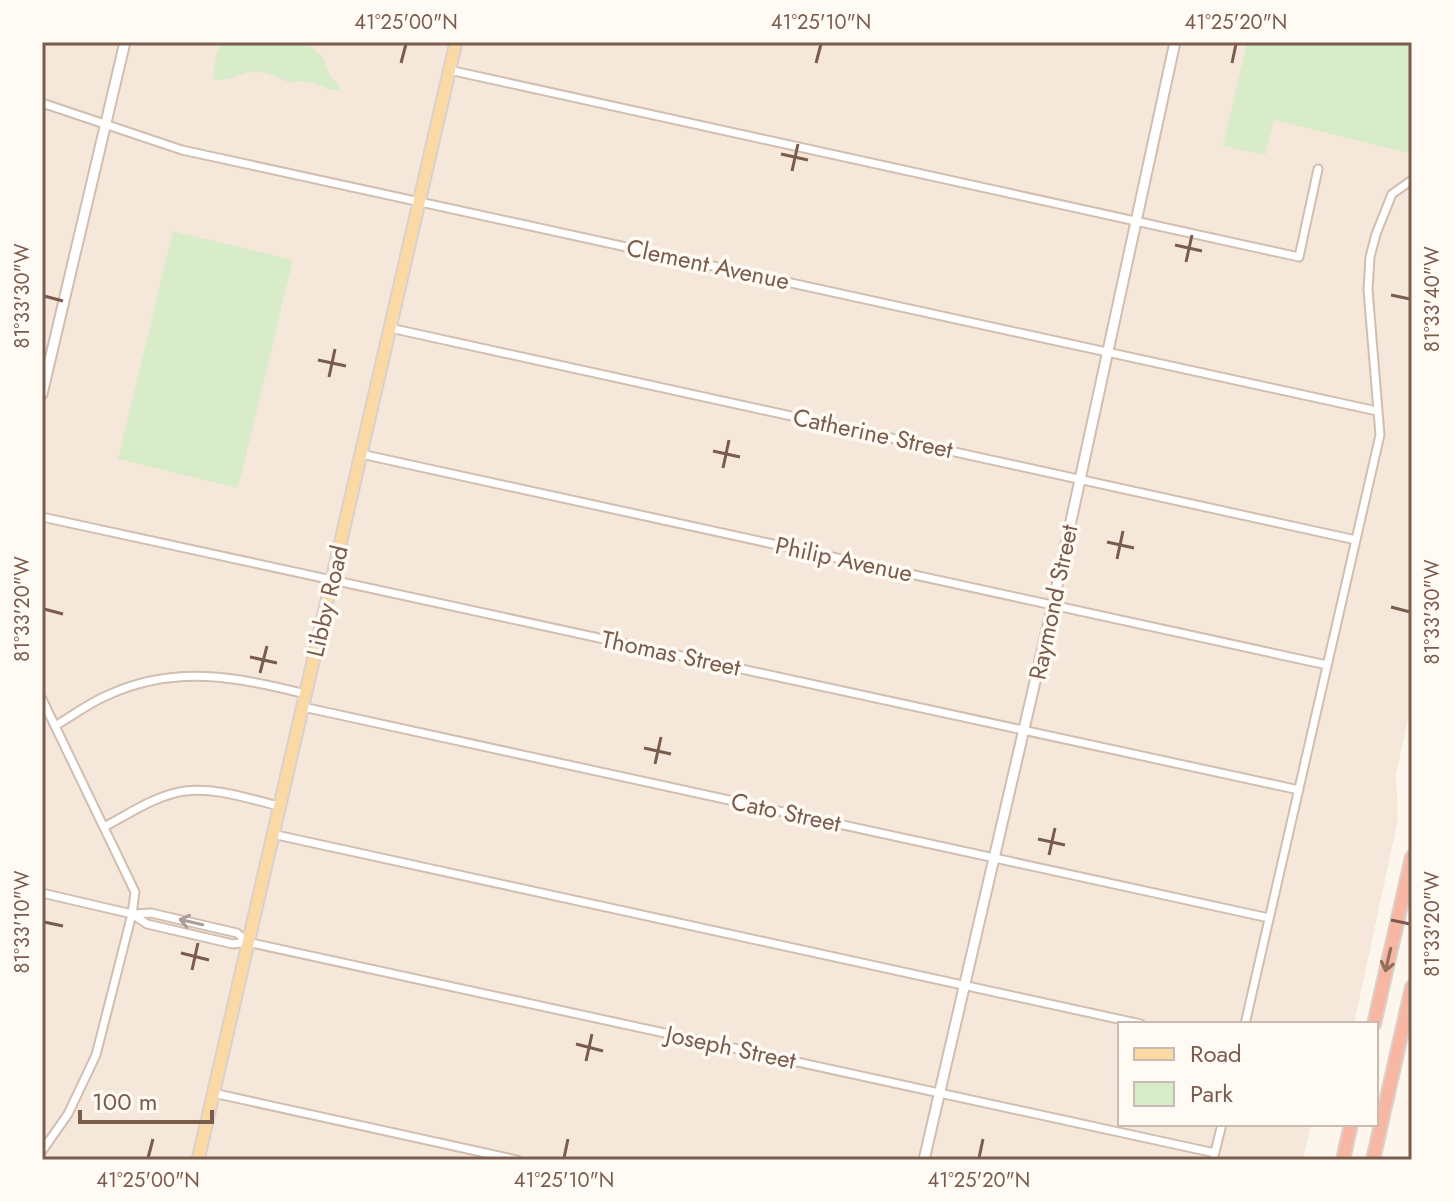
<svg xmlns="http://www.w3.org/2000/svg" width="1454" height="1202" viewBox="0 0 1454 1202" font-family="Jost,sans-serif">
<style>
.residential{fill:#f5e8da}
.green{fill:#d8ecc9}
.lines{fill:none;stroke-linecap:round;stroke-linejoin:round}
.minor-casing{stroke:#d1beb0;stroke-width:11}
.tertiary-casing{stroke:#d1beb0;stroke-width:13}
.primary-casing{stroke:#dad1cd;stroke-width:15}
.motorway-casing{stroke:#dad1cd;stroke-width:16}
.minor{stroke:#fff;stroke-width:7}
.tertiary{stroke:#fff;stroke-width:9}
.primary{stroke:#fbd9a5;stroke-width:11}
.motorway{stroke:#f7b7a3;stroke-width:12}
.oneway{stroke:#af9d94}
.oneway2{stroke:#936e5e}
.ticks{fill:none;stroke:#7a5c4d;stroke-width:3}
.labels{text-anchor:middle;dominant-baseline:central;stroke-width:7;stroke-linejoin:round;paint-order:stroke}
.street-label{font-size:24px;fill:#7a5c4d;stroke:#fffaf3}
.neatline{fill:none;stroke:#7a5c4d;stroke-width:3}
.ticks-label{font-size:20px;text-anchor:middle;fill:#7a5c4d}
</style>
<rect width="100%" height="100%" fill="#fdf6ec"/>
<!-- residential -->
<path class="residential" d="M42 42H1412V702L1396 774 1398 820 1354 1024H1120V1124H1311L1303 1160H42Z"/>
<!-- green -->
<path class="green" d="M221 42H310L311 47 323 57 330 76 338 84 340 90C321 92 316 76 290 83 280 78 264 70 252 72 236 74 230 83 213 79L215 59Z
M1247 42H1412V154L1274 120 1265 155 1223 146Z
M173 231 293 260 238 488 118 459Z"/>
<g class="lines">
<!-- minor casing -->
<g class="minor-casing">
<path id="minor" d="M449 70 1299 257 1318 169
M42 103 182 150 1377 411
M390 328 1356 540
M361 454 1327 665
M42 517 1299 790
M42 699 135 892 132 914 96 1055 68 1114 42 1151
M303 707 1269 918
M55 726C72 716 89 703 108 695 176 664 236 677 306 694
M104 827C129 814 156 795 185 791 216 787 249 799 279 806
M272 834 1141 1024
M42 893 132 914 151 913 237 933 247 942
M132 914 147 924 233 944 247 942 1215 1153
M1245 1024 1380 435 1368 290 1370 257 1376 234 1392 194 1412 180
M213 1093 517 1160
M1213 1160 1222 1124"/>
</g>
<!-- tertiary casing -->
<g class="tertiary-casing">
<path id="tertiary" d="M42 394 125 42
M924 1160 1053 604 1175 42"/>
</g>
<!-- primary casing -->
<g class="primary-casing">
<path id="primary" d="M198 1160 456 42"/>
</g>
<!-- motorway casing -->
<g class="motorway-casing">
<path id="motorway" d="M1374 1024 1412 857
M1343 1160 1351 1124
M1373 1160 1412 987"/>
</g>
<!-- minor -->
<use href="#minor" class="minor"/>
<!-- tertiary -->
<use href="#tertiary" class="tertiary"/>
<!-- primary -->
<use href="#primary" class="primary"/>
<!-- motorway -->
<use href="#motorway" class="motorway"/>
</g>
<!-- one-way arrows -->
<defs><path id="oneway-shaft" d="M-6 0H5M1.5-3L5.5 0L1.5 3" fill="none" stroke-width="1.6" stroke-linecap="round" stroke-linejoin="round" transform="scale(2)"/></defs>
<use class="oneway" href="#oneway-shaft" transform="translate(191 922) rotate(-167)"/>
<use class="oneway2" href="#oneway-shaft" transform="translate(1388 960) rotate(103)"/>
<!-- ticks -->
<path class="ticks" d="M401 63 406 44M816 63 821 44M1232 63 1236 44M781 154 808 160M792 171 798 144M1175 245 1202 251M1186 262 1192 235M1391 295 1410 299M44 296 63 301M318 360 346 366M329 377 335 349M713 451 740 457M723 468 729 440M1107 542 1134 548M1117 559 1123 531M1391 607 1410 612M44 609 63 614M250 657 277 663M260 673 267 646M644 748 671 754M655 764 661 737M1038 839 1065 845M1049 855 1055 828M1391 920 1410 924M44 922 63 926M181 953 209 960M192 970 198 943M576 1044 603 1051M586 1061 592 1034M148 1158 153 1139M564 1158 568 1139M979 1158 983 1139"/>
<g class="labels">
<!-- street labels -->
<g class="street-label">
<text transform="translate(708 264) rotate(12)">Clement Avenue</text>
<text transform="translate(873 433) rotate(12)">Catherine Street</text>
<text transform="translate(844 559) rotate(12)">Philip Avenue</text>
<text transform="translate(327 601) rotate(-77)">Libby Road</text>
<text transform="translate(1053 602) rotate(-78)">Raymond Street</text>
<text transform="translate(671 653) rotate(12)">Thomas Street</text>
<text transform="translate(786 812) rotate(12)">Cato Street</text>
<text transform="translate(731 1047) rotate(12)">Joseph Street</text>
</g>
</g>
<!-- border -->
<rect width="1454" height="1202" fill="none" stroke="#fffaf3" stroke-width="88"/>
<!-- legend -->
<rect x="1118" y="1022" width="260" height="104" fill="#fffaf3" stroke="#cabbb1" stroke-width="2"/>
<rect x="1134" y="1048" width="40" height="12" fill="#fbd9a5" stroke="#cabbb1" stroke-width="2"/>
<text x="1190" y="1062" font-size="24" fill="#7a5c4d">Road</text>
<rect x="1134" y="1082" width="40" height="24" fill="#d8ecc9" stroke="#cabbb1" stroke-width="2"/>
<text x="1190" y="1102" font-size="24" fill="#7a5c4d">Park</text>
<!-- scale -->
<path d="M80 1110v12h132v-12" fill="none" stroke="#7a5c4d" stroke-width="4"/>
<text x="92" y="1110" font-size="24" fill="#7a5c4d" stroke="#fffaf3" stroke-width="6" paint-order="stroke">100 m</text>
<rect x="44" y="44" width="1366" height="1114" class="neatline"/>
<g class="ticks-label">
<text x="406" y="29">41°25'00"N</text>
<text x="821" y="29">41°25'10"N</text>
<text x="1236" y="29">41°25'20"N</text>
<text transform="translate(22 296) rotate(-90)" y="7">81°33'30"W</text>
<text transform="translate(1432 299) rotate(-90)" y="7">81°33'40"W</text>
<text transform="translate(22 609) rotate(-90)" y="7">81°33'20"W</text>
<text transform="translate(1432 612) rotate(-90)" y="7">81°33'30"W</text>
<text transform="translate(22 922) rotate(-90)" y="7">81°33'10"W</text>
<text transform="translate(1432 924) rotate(-90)" y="7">81°33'20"W</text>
<text x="148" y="1187">41°25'00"N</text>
<text x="564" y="1187">41°25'10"N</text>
<text x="979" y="1187">41°25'20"N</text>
</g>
</svg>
